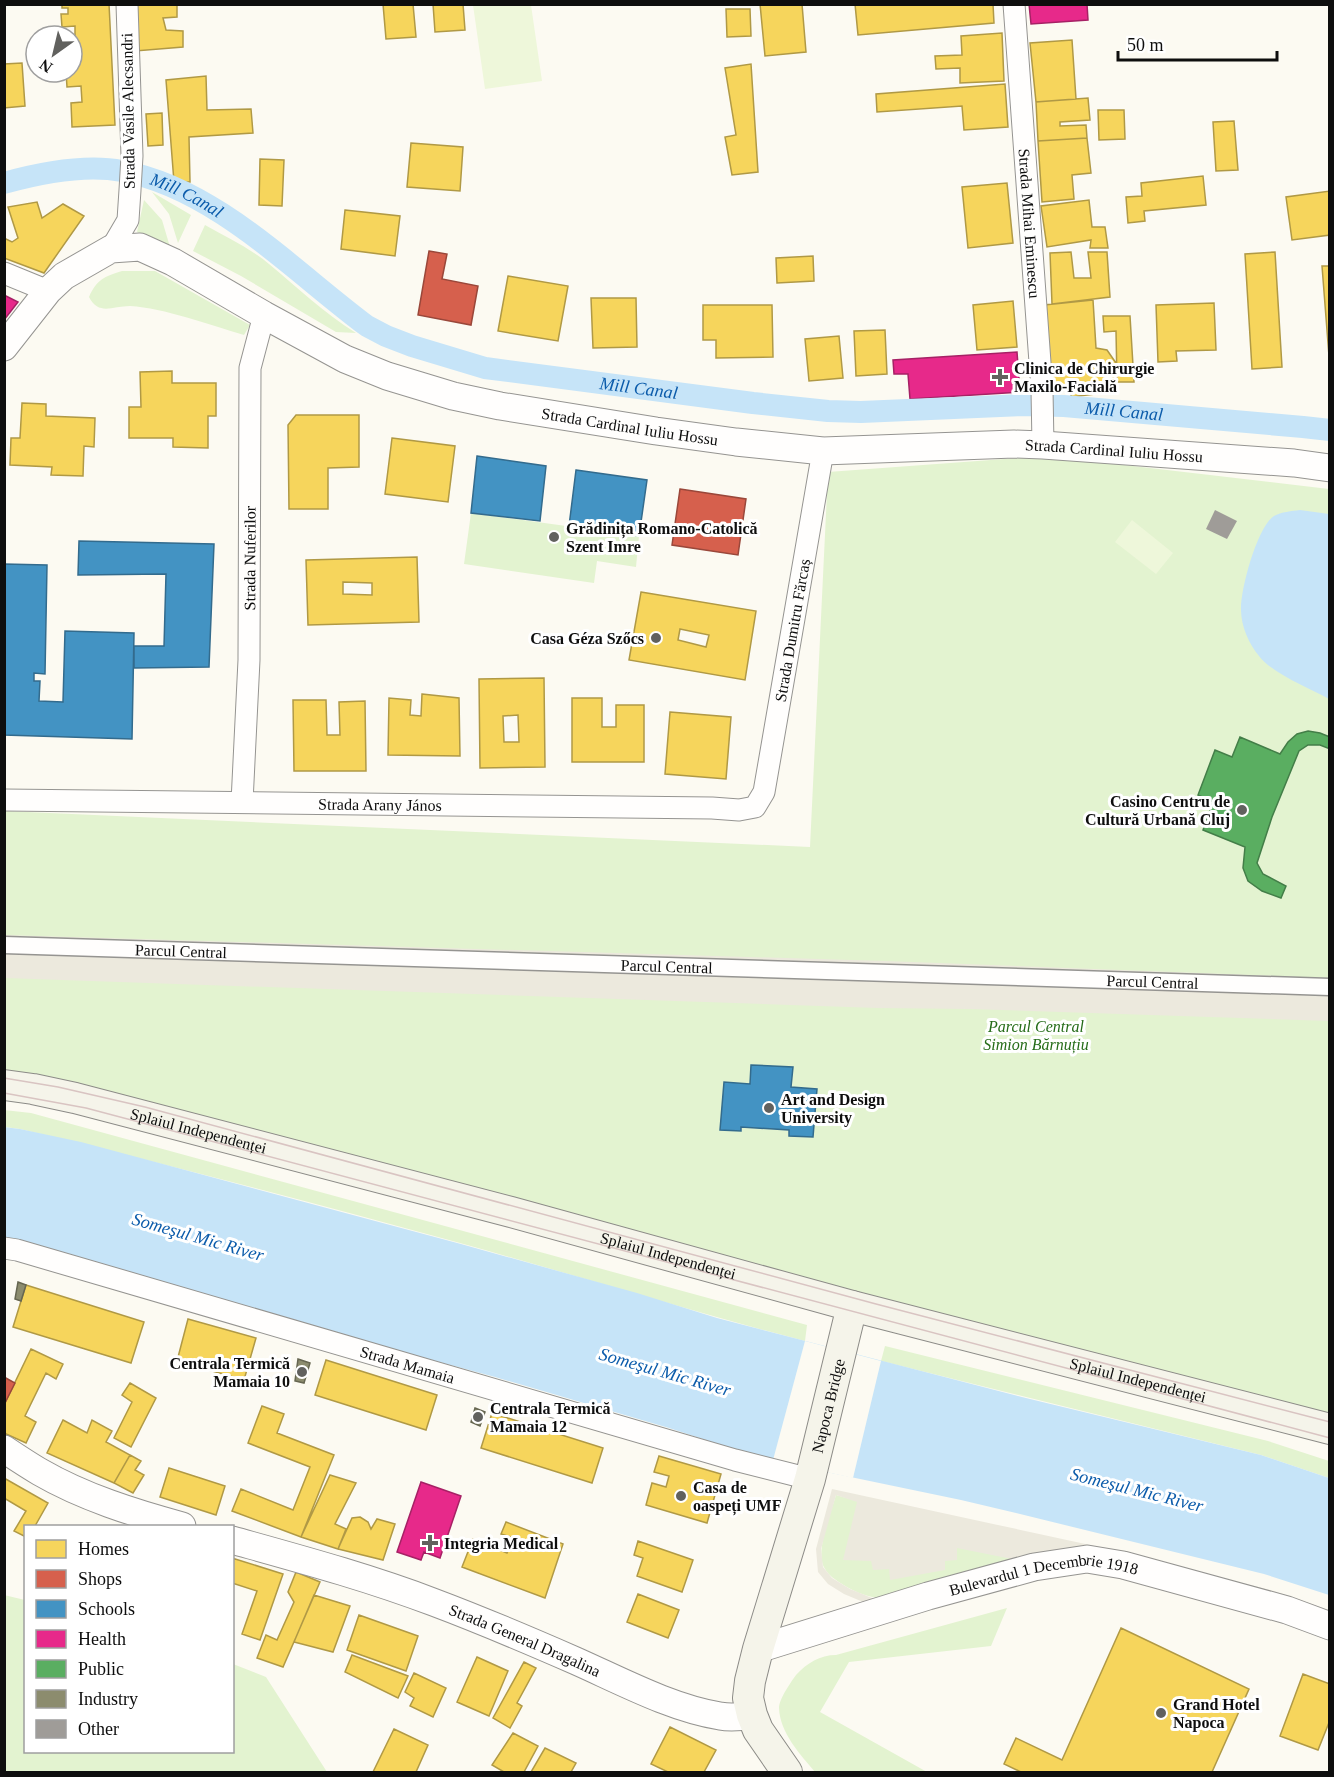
<svg xmlns="http://www.w3.org/2000/svg" width="1334" height="1777" viewBox="0 0 1334 1777" font-family="'Times New Roman',serif">
<style>
.green{fill:#e3f3d0}
.pitch{fill:#eef7da}
.plaza{fill:#ece9dd;fill-rule:evenodd}
.water{fill:#c6e4f8}
.pier{fill:#fcfaf2}
.homes{fill:#f6d55c;stroke:#b09945;stroke-width:1.5;fill-rule:evenodd}
.shops{fill:#d6604d;stroke:#9a473a;stroke-width:1.5}
.schools{fill:#4393c3;stroke:#336b8d;stroke-width:1.5}
.health{fill:#e7298a;stroke:#a62165;stroke-width:1.5}
.public{fill:#5aae61;stroke:#437e48;stroke-width:1.5}
.industry{fill:#8c8c6e;stroke:#666651;stroke-width:1.5}
.lines{fill:none;stroke-linecap:round;stroke-linejoin:round}
.canal{stroke:#c6e4f8;stroke-width:22}
.building{fill:#9f9c98}
.pedestrian-casing{stroke:#959491;stroke-width:19}
.minor-casing{stroke:#959491;stroke-width:23}
.tertiary-casing{stroke:#959491;stroke-width:29}
.secondary-casing{stroke:#8c8b87;stroke-width:32}
.pedestrian{stroke:#fffefd;stroke-width:16}
.minor{stroke:#fffefd;stroke-width:21}
.tertiary{stroke:#fffefd;stroke-width:27}
.secondary{stroke:#f5f4ea;stroke-width:30}
.tram{stroke:#d9c4c2;stroke-width:1.5}
.poi-dot{fill:#61615e;stroke:#fff;stroke-width:2}
.labels{text-anchor:middle;dominant-baseline:central;stroke-width:6;stroke-linejoin:round;paint-order:stroke}
.street-label{font-size:16px;fill:#0e0e0e;stroke:#fff}
.poi-label{font-size:16px;font-weight:bold;fill:#0e0e0e;stroke:#fff;text-anchor:start}
.park-label{font-size:16px;font-style:italic;fill:#256c18;stroke:#fff}
.water-label{font-size:18px;font-style:italic;fill:#0c5cab;stroke:#fff}
</style>
<rect width="100%" height="100%" fill="#fcfaf2"/>
<!-- green -->
<path class="green" d="M152 192 191 215 178 243 169 214Z
M144 200 162 220 170 247 137 232Z
M205 225C226 237 250 248 269 264 297 287 324 313 356 333L336 332 241 276 193 251Z
M122 271H155L250 325 244 335C210 325 164 308 130 306 112 306 99 316 89 297 97 279 104 277 122 271Z
M1047 456 1329 489V1414L5 1073V811L810 847 828 472Z
M471 513 639 536 636 567 597 561 594 583 464 564Z
M4 1110 31 1113 807 1325 805 1341C689 1311 575 1275 460 1243 313 1203 167 1164 20 1129L5 1127Z
M885 1346 1268 1441 1329 1461V1478L1261 1455 881 1361Z
M836 1495 857 1501 944 1561 956 1547 1019 1560 887 1599C870 1598 856 1593 842 1584 836 1580 829 1576 825 1569 814 1553 831 1513 836 1495Z
M4 1595 25 1600 26 1752H232L233 1664 266 1677 327 1772H5Z
M1007 1608 991 1646 849 1662 820 1712 927 1772H815C800 1754 780 1733 779 1708 779 1699 791 1682 796 1675 807 1663 820 1655 836 1655Z"/>
<!-- pitch -->
<path class="pitch" d="M473 5H531L542 81 485 89Z
M1132 520 1173 553 1156 574 1115 542Z"/>
<!-- plaza -->
<path class="plaza" d="M5 935 885 961 1329 978 1330 1021 970 1009 878 1008 5 978Z
M832 1489 1090 1545 1274 1591 1329 1610V1626L1088 1555 868 1604 844 1594 828 1584 818 1572 816 1549ZM836 1495 857 1502 843 1560 871 1561 873 1570 889 1569 890 1580 945 1570V1561L957 1560V1548L1017 1560 887 1599 872 1598 850 1589 832 1578 823 1567 821 1549Z"/>
<!-- water -->
<path class="water" d="M1300 510 1329 514V699C1309 688 1273 674 1259 656 1249 644 1241 626 1241 610 1240 591 1257 527 1274 516 1281 512 1292 511 1300 510Z
M4 1127 20 1129 81 1142 461 1244 637 1293 717 1318 1030 1399 1261 1455 1329 1478V1595L1264 1574 1016 1513 961 1500 764 1459 669 1428 495 1377 347 1337 150 1278 70 1255 5 1240Z"/>
<!-- pier -->
<path class="pier" d="M805 1341 881 1361 853 1478 773 1460Z"/>
<!-- homes -->
<path class="homes" d="M62 4H109L115 125 72 127 71 103 82 102 81 86 67 87 66 72H72V40H75V26L62 27 61 14H68V8H62Z
M132 4H177V17L163 18 166 30 183 31V47L135 51Z
M383 4H413L416 37 386 39Z
M433 4H463L465 30 435 32Z
M760 4H802L806 52 765 56Z
M855 4H993L994 23 858 35Z
M726 9H750L751 36 727 37Z
M1002 33 1004 81 960 83V68L936 69 935 56 962 55 961 36Z
M1072 40 1076 99 1036 102 1030 43Z
M22 63 25 106 4 108V64Z
M751 64 758 172 732 175 725 137 736 135 725 68Z
M206 76 207 110 251 109 253 133 189 137 190 182H174L166 80Z
M1005 84 1008 127 964 130 962 106 877 112 876 94Z
M1088 98 1090 120 1060 122V126L1086 125 1087 138 1038 141 1036 102Z
M1098 110H1124L1125 139 1099 140Z
M162 113 163 145 148 146 146 114Z
M1234 121 1238 170 1216 171 1213 122Z
M1087 138 1091 173 1072 175 1074 199 1042 202 1038 141Z
M411 143 463 147 460 191 407 187Z
M260 159 284 160 282 206 259 205Z
M1203 176 1206 205 1144 211 1145 221 1128 223 1126 197 1142 196 1141 183Z
M1007 183 1013 243 968 248 962 187Z
M1330 191V235L1292 240 1286 197Z
M1089 200 1092 227H1105L1108 248H1090L1091 240 1047 247 1041 206Z
M37 202 42 218 63 204 84 216 44 273 4 258V238L12 242 18 238 8 207Z
M345 210 400 216 395 256 341 249Z
M1071 252 1074 278H1091L1088 252H1107L1110 297 1052 304 1050 253Z
M1275 252 1282 367 1252 369 1245 254Z
M813 256 814 281 777 283 776 258Z
M1322 266H1330V369Z
M508 276 568 286 558 341 498 331Z
M591 298H636L637 347 593 348Z
M1093 300 1096 348 1107 350 1116 363 1114 381 1096 388 1095 394 1071 397V389L1050 393 1044 305Z
M1013 301 1017 347 977 350 973 305Z
M1214 303 1216 350 1176 351 1177 361 1158 362 1156 305Z
M703 305H772L773 357 716 358V340H703Z
M1103 316H1130L1134 382H1117L1116 331 1104 332Z
M885 330 887 374 856 376 854 331Z
M839 336 843 378 809 381 805 339Z
M172 371V383H216V416H208V448L173 447V438H129V407H141L140 372Z
M22 403 46 404V416L95 418 94 447 84 446 83 476 51 475 52 467 10 465 11 438H20Z
M296 415H359V467L328 468V509H289L288 425Z
M392 438 455 446 448 502 385 494Z
M417 557 419 622 308 625 306 560ZM343 582 372 583V595L343 594Z
M641 592 756 611 745 680 629 660ZM680 629 709 635 706 647 678 640Z
M544 678 545 767 480 768 479 679ZM518 715 519 742H504L503 716Z
M422 694 459 698 460 756 388 755 389 698 411 700 410 715 421 716Z
M572 698H602V727H616V705H644V762H572Z
M293 700H326L327 735H340L339 702 365 701 366 771H294Z
M670 712 731 717 726 779 665 774Z
M26 1285 144 1322 131 1363 13 1327Z
M188 1319 256 1338 244 1380 177 1361Z
M31 1349 63 1364 56 1379 46 1373 25 1416 36 1422 26 1443 4 1433V1405Z
M326 1360 437 1395 426 1430 315 1395Z
M130 1383 156 1398 131 1447 114 1438 132 1402 122 1395Z
M262 1406 284 1414 277 1433 334 1455 301 1537 232 1511 241 1489 293 1510 310 1467 248 1443Z
M492 1413 603 1448 592 1483 481 1448Z
M63 1420 87 1433 92 1420 112 1431 106 1442 130 1455 114 1483 47 1453Z
M130 1455 141 1461 135 1470 144 1475 133 1493 114 1483Z
M659 1456 721 1474 707 1523 646 1505 652 1483 666 1487 669 1476 654 1472Z
M169 1468 225 1486 216 1515 160 1497Z
M330 1475 356 1483 335 1524 346 1529 338 1549 301 1537Z
M4 1478 48 1503 35 1526H26V1537L14 1531 26 1511 4 1498Z
M360 1517 368 1522 371 1529 377 1519 395 1524 383 1560 338 1549 352 1518Z
M506 1522 563 1544 545 1598 462 1567 473 1539 507 1553 514 1538 501 1534Z
M638 1541 693 1560 682 1592 637 1576 643 1558 634 1555Z
M232 1558 283 1574 260 1640 242 1634 257 1591 232 1583Z
M296 1572 320 1582 283 1667 257 1658 266 1635 277 1640 294 1602 288 1592Z
M638 1594 679 1610 668 1638 627 1622Z
M314 1595 350 1606 333 1652 294 1642Z
M359 1615 418 1636 406 1671 347 1650Z
M1121 1628 1249 1689 1212 1772H1021L1004 1764 1016 1738 1062 1760Z
M352 1655 408 1676 398 1698 345 1672Z
M477 1657 508 1671 489 1716 457 1702Z
M524 1662 536 1668 517 1703 522 1706 510 1728 493 1718Z
M414 1673 446 1688 433 1717 410 1706 414 1698 405 1692Z
M1303 1674 1330 1684V1720L1318 1750 1280 1736Z
M670 1727 716 1750 704 1772H668L651 1764Z
M394 1729 428 1745 416 1772H373Z
M513 1733 538 1746 524 1772H504L492 1765Z
M545 1748 576 1763 571 1772H531Z"/>
<!-- shops -->
<path class="shops" d="M429 251 447 254 442 279 478 286 471 325 418 315Z
M680 489 746 499 738 555 672 545Z
M4 1377 15 1383 4 1405Z"/>
<!-- schools -->
<path class="schools" d="M477 456 546 466 540 521 471 513Z
M576 470 647 480 639 536 569 526Z
M79 541 214 544 209 667 134 668V646H164L166 574 78 575Z
M4 564 47 565 45 674 34 673V681H40L39 701 63 702 65 631 134 633 132 739 4 735Z
M751 1065 793 1067 791 1087 817 1089 813 1137 789 1136V1130L741 1127V1131L720 1130 724 1082 750 1084Z"/>
<!-- health -->
<path class="health" d="M1029 4H1087L1088 20 1031 24Z
M4 295 18 302 4 320Z
M1017 352 1020 392 910 399 908 374H894L893 360Z
M421 1482 461 1496 440 1558 424 1552 421 1560 397 1552Z"/>
<!-- public -->
<path class="public" d="M1308 731 1320 733 1330 737V749L1320 745H1308L1299 751 1272 817 1257 863 1263 874 1286 886 1281 898 1262 891 1248 881 1243 868 1245 847 1203 830 1213 802 1198 795 1215 750 1232 757 1240 737 1280 754 1288 742 1297 734Z"/>
<!-- industry -->
<path class="industry" d="M18 1282 26 1285 21 1301 15 1299Z
M298 1359 310 1363 304 1383 295 1381Z
M475 1408 485 1412 480 1426 471 1422Z"/>
<g class="lines">
<!-- canal -->
<path class="canal" id="s1" d="M4 183C40 173 85 164 122 171 215 188 293 271 367 326L386 336 412 346 485 368 753 403 828 411 861 412 1022 405 1064 406 1303 427 1330 430"/>
</g>
<!-- building -->
<path class="building" d="M1215 510 1237 521 1227 539 1206 529Z"/>
<g class="lines">
<!-- pedestrian casing -->
<g class="pedestrian-casing">
<g id="pedestrian">
<path id="s2" d="M4 945 1330 987"/>
</g>
</g>
<!-- minor casing -->
<g class="minor-casing">
<g id="minor">
<path id="s3" d="M1014 4 1042 390 1043 445"/>
<path d="M111 249 128 220 130 190 132 156 127 4"/>
<path d="M4 273 48 291"/>
<path id="s4" d="M4 800 712 808 739 810 755 807 764 792 823 451"/>
<path id="s5" d="M242 802 249 660 250 368 264 315"/>
<path id="s6" d="M4 1248 17 1250 735 1460 810 1479"/>
</g>
</g>
<!-- tertiary casing -->
<g class="tertiary-casing">
<g id="tertiary">
<path id="s7" d="M4 347 48 291 64 276 111 249 140 247 173 262 264 315 345 359 387 376 453 396 500 406 656 431 736 442 823 451 1014 444 1043 445 1294 463 1330 468"/>
<path d="M4 1449C16 1457 28 1465 40 1472 83 1497 134 1513 182 1526"/>
<path id="s8" d="M232 1540C300 1559 367 1577 433 1602 481 1620 528 1640 576 1661 621 1681 671 1708 720 1716 730 1718 741 1717 752 1715"/>
<path id="s9" d="M758 1649 928 1596 1034 1567 1087 1559 1123 1565 1287 1610 1330 1626"/>
</g>
</g>
<!-- secondary casing -->
<g class="secondary-casing">
<g id="secondary">
<path id="s10" d="M4 1085 33 1089 75 1098 511 1212 852 1306 1330 1429"/>
<path id="s11" d="M787 1772 758 1730 752 1715 748 1698 750 1681 758 1649 810 1479 852 1306"/>
</g>
</g>
<!-- pedestrian -->
<use href="#pedestrian" class="pedestrian"/>
<!-- minor -->
<use href="#minor" class="minor"/>
<!-- tertiary -->
<use href="#tertiary" class="tertiary"/>
<!-- secondary -->
<use href="#secondary" class="secondary"/>
<!-- tram -->
<path class="tram" d="M4 1078 58 1087 145 1107 876 1304 1330 1422
M4 1093 86 1108 1330 1438"/>
</g>
<!-- markers -->
<g class="poi-dot">
<path d="M997 368h6v6h6v6h-6v6h-6v-6h-6v-6h6z"/>
<circle cx="554" cy="537" r="6"/>
<circle cx="656" cy="638" r="6"/>
<circle cx="1242" cy="810" r="6"/>
<circle cx="769" cy="1108" r="6"/>
<circle cx="302" cy="1372" r="6"/>
<circle cx="478" cy="1417" r="6"/>
<circle cx="681" cy="1496" r="6"/>
<path d="M427 1534h6v6h6v6h-6v6h-6v-6h-6v-6h6z"/>
<circle cx="1161" cy="1713" r="6"/>
</g>
<g class="labels">
<!-- street labels -->
<g class="street-label">
<text transform="translate(128 111) rotate(-91)">Strada Vasile Alecsandri</text>
<text stroke="none"><textPath href="#s3" startOffset="220">Strada Mihai Eminescu</textPath></text>
<text stroke="none"><textPath href="#s7" startOffset="704">Strada Cardinal Iuliu Hossu</textPath></text>
<text stroke="none"><textPath href="#s7" startOffset="1190">Strada Cardinal Iuliu Hossu</textPath></text>
<text stroke="none"><textPath href="#s5" startOffset="244">Strada Nuferilor</textPath></text>
<text stroke="none"><textPath href="#s4" startOffset="933">Strada Dumitru Fărcaș</textPath></text>
<text stroke="none"><textPath href="#s4" startOffset="376">Strada Arany János</textPath></text>
<text stroke="none"><textPath href="#s2" startOffset="177">Parcul Central</textPath></text>
<text stroke="none"><textPath href="#s2" startOffset="663">Parcul Central</textPath></text>
<text stroke="none"><textPath href="#s2" startOffset="1149">Parcul Central</textPath></text>
<text stroke="none"><textPath href="#s10" startOffset="200">Splaiul Independenței</textPath></text>
<text stroke="none"><textPath href="#s10" startOffset="686">Splaiul Independenței</textPath></text>
<text stroke="none"><textPath href="#s6" startOffset="420">Strada Mamaia</textPath></text>
<text stroke="none"><textPath href="#s10" startOffset="1172">Splaiul Independenței</textPath></text>
<text stroke="none"><textPath href="#s11" startOffset="388">Napoca Bridge</textPath></text>
<text stroke="none"><textPath href="#s9" startOffset="297">Bulevardul 1 Decembrie 1918</textPath></text>
<text stroke="none"><textPath href="#s8" startOffset="310">Strada General Dragalina</textPath></text>
</g>
<!-- poi labels -->
<g class="poi-label">
<text x="1014" y="368">Clinica de Chirurgie<tspan x="1014" dy="18">Maxilo-Facială</tspan></text>
<text x="566" y="528">Grădinița Romano-Catolică<tspan x="566" dy="18">Szent Imre</tspan></text>
<text x="644" y="638" text-anchor="end">Casa Géza Szőcs</text>
<text x="1230" y="801" text-anchor="end">Casino Centru de<tspan x="1230" dy="18">Cultură Urbană Cluj</tspan></text>
<text x="781" y="1099">Art and Design<tspan x="781" dy="18">University</tspan></text>
<text x="290" y="1363" text-anchor="end">Centrala Termică<tspan x="290" dy="18">Mamaia 10</tspan></text>
<text x="490" y="1408">Centrala Termică<tspan x="490" dy="18">Mamaia 12</tspan></text>
<text x="693" y="1487">Casa de<tspan x="693" dy="18">oaspeți UMF</tspan></text>
<text x="444" y="1543">Integria Medical</text>
<text x="1173" y="1704">Grand Hotel<tspan x="1173" dy="18">Napoca</tspan></text>
</g>
<!-- park labels -->
<g class="park-label">
<text x="1036" y="1026">Parcul Central<tspan x="1036" dy="18">Simion Bărnuțiu</tspan></text>
</g>
<!-- water labels -->
<g class="water-label">
<text stroke="none"><textPath href="#s1" startOffset="189">Mill Canal</textPath></text>
<text stroke="none"><textPath href="#s1" startOffset="693">Mill Canal</textPath></text>
<text stroke="none"><textPath href="#s1" startOffset="1180">Mill Canal</textPath></text>
<text transform="translate(198 1237) rotate(16)">Someşul Mic River</text>
<text transform="translate(665 1372) rotate(16)">Someşul Mic River</text>
<text transform="translate(1137 1490) rotate(14)">Someşul Mic River</text>
</g>
</g>
<!-- border -->
<rect width="1334" height="1777" fill="none" stroke="#0e0e0e" stroke-width="12"/>
<!-- legend -->
<rect x="24" y="1525" width="210" height="228" fill="#ffffff" stroke="#9f9f9f" stroke-width="1.5"/>
<rect x="36" y="1540" width="30" height="18" fill="#f6d55c" stroke="#9f9f9f" stroke-width="1.5"/>
<text x="78" y="1555" font-size="18" fill="#0e0e0e">Homes</text>
<rect x="36" y="1570" width="30" height="18" fill="#d6604d" stroke="#9f9f9f" stroke-width="1.5"/>
<text x="78" y="1585" font-size="18" fill="#0e0e0e">Shops</text>
<rect x="36" y="1600" width="30" height="18" fill="#4393c3" stroke="#9f9f9f" stroke-width="1.5"/>
<text x="78" y="1615" font-size="18" fill="#0e0e0e">Schools</text>
<rect x="36" y="1630" width="30" height="18" fill="#e7298a" stroke="#9f9f9f" stroke-width="1.5"/>
<text x="78" y="1645" font-size="18" fill="#0e0e0e">Health</text>
<rect x="36" y="1660" width="30" height="18" fill="#5aae61" stroke="#9f9f9f" stroke-width="1.5"/>
<text x="78" y="1675" font-size="18" fill="#0e0e0e">Public</text>
<rect x="36" y="1690" width="30" height="18" fill="#8c8c6e" stroke="#9f9f9f" stroke-width="1.5"/>
<text x="78" y="1705" font-size="18" fill="#0e0e0e">Industry</text>
<rect x="36" y="1720" width="30" height="18" fill="#9f9c98" stroke="#9f9f9f" stroke-width="1.5"/>
<text x="78" y="1735" font-size="18" fill="#0e0e0e">Other</text>
<!-- north arrow -->
<g transform="translate(54 54) rotate(214)"><circle r="28" fill="#ffffff" stroke="#9f9f9f" stroke-width="1.5"/>
<path d="M0-4.5L10 22L0 15L-10 22Z" fill="#61615e"/>
<text y="-9" font-size="16" font-weight="bold" text-anchor="middle" fill="#0e0e0e">N</text>
</g>
<!-- scale -->
<path d="M1118 51v9h159v-9" fill="none" stroke="#0e0e0e" stroke-width="3"/>
<text x="1127" y="51" font-size="18" fill="#0e0e0e" stroke="#ffffff" stroke-width="4.5" paint-order="stroke">50 m</text>
</svg>
